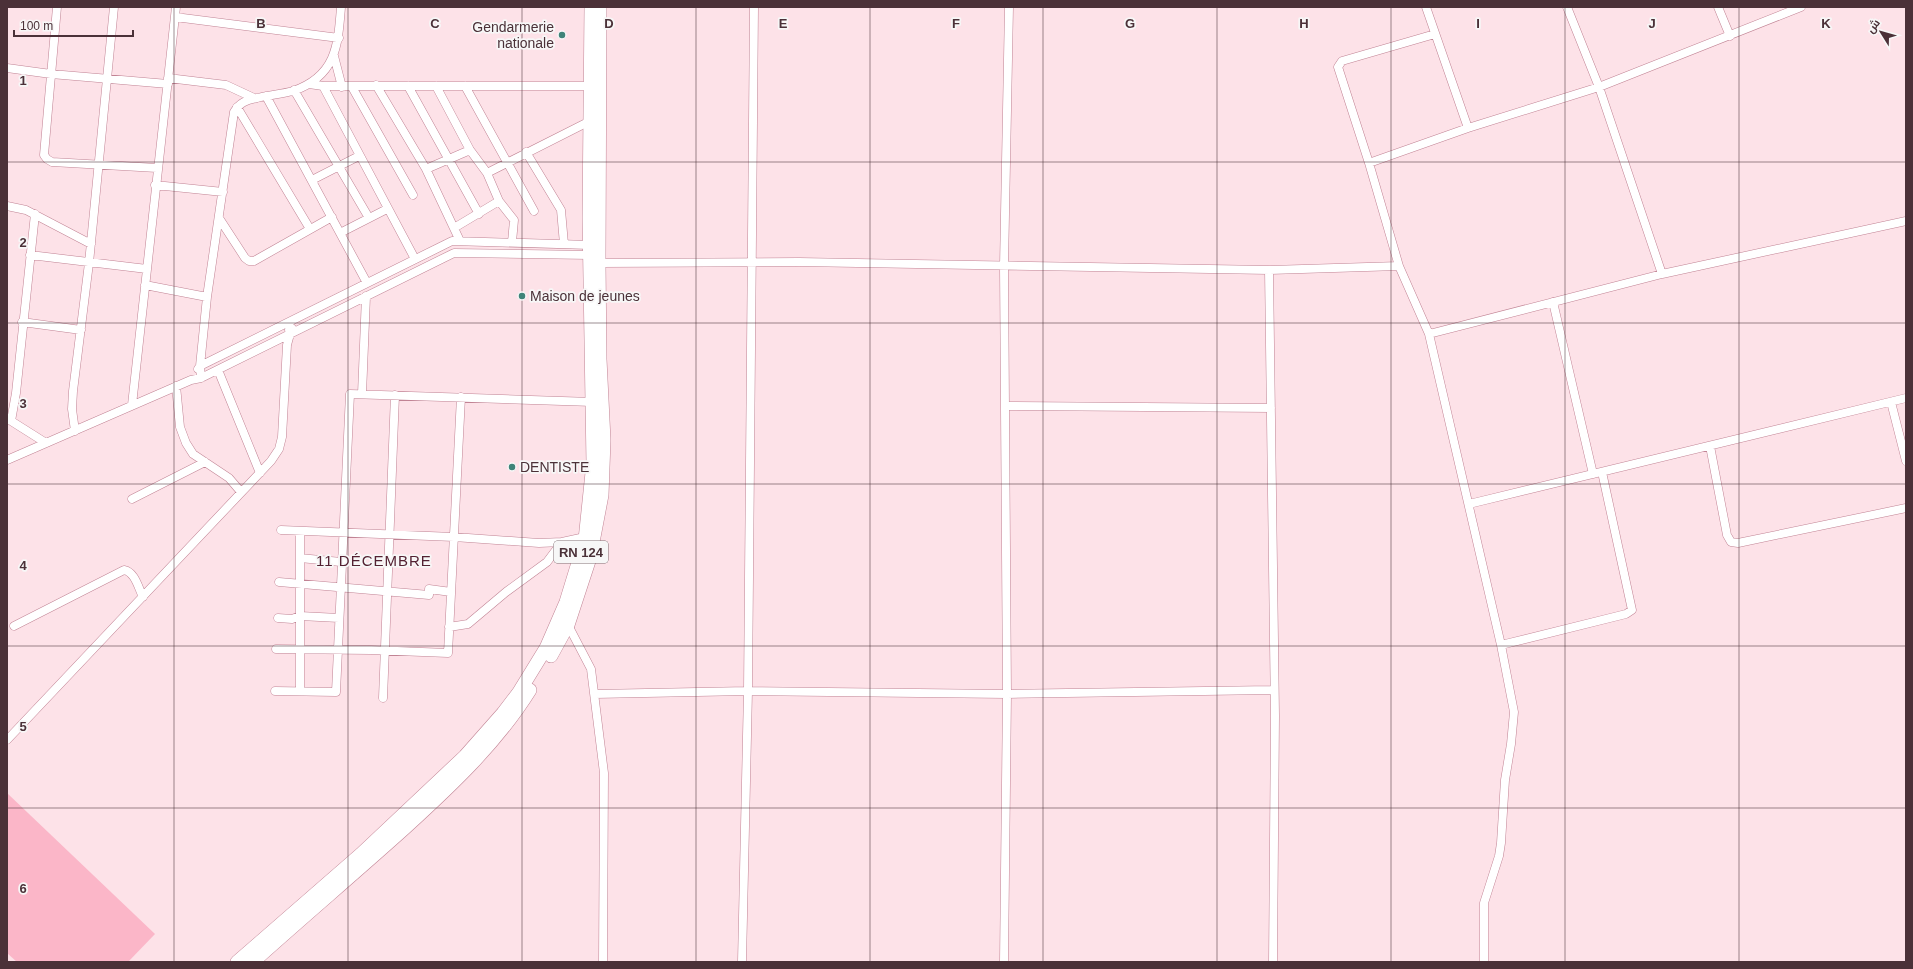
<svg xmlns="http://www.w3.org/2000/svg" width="1913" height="969" viewBox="0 0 1913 969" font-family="Arial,Cairo,sans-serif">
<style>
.pitch{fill:#fbb6c8}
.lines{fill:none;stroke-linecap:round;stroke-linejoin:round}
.minor-casing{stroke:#c18394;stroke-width:9}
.primary-casing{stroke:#c18394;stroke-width:14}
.minor{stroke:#fff;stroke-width:8}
.primary{stroke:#fff;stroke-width:13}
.grid{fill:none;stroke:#4b3138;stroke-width:1;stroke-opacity:0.55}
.poi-dot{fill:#3f8479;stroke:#f7f7f7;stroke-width:1.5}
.labels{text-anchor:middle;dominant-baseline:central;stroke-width:3.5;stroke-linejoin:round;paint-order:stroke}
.shield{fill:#f7f7f7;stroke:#7f6c71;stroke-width:1}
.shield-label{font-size:13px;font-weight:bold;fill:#4b3138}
.poi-label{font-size:14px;fill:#4b3138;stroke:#f7f7f7;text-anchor:start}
.neighbourhood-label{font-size:15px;letter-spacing:1px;fill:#542132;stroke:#f7f7f7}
.grid-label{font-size:13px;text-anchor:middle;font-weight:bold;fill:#4b3138;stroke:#f7f7f7;stroke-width:3.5;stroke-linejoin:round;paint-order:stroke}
</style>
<rect width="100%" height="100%" fill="#fde2e8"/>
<!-- pitch -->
<path class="pitch" d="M7 793 155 934 128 962H17L7 953Z"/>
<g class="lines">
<!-- minor casing -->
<g class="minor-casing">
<path id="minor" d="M57 7 44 155 47 159 52 162 157 168
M1426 7 1468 128
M1567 7 1599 87 1662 274
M1718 7 1730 36
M175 17 339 38
M1435 34 1342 61 1338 67 1369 163 1399 266 1429 334 1501 645 1514 712 1511 744 1505 780 1501 843 1499 856 1484 903V962
M334 56 342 87
M7 68 51 74 168 84
M168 78 226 85 254 98
M309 84 323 86 415 259
M376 85 426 169 460 241
M323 86H590
M408 86 479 214
M436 86 470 150 487 173 499 201 514 220 512 242
M465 86 534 211
M352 87 413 195
M294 90 369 218
M266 96 367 283
M237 107 310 229
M526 152 561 210 564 244
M1369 163 1468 128 1599 87 1801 7
M426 169 470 150
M487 173 590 121
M312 180 359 156
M155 185 223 192
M7 206 26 210 91 244
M219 218 245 258 249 261H254L332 217
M454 228 499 201
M340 233 387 209
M30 255 147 269
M599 263 799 262 1269 270 1399 266
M1269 270 1275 716 1273 962
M145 285 207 297
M1553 302 1593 474
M22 322 81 330
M290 327 292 328V330H289Z
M1429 334 1662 274 1906 221
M198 369 200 366 452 241 590 245
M218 370 260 473
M201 378 200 366 207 297 234 112C240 102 247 100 257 98 269 95 282 94 293 91 336 76 338 46 341 7
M176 386 180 427 186 443 193 454 229 478 241 492
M362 394 366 296
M1891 402 1906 461
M132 405 176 7
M1006 406 1271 408
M8 419 46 443
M11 421 16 393 35 214
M75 431 72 409 73 391 89 263 114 7
M1710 446 1727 535 1731 542 1738 543 1906 508
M7 460 191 380 201 378 454 253 590 255
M132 499 205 462
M1469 504 1906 398
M281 530 454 537 539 543 562 542
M300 558 341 562
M279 582 429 595V589L451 592
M278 618 292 619 300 616 339 618
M568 625 591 669 604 773 603 962
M14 626 124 570C135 572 138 587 143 597
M449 627 468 624 506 592 547 562 562 542 585 537
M1501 645 1626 614 1632 610 1602 472
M276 649 371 650 448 653 461 397
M275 691 336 692 350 394 593 402
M300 691V531
M595 694 748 691 1007 694 1274 690
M383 698 395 395
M7 740 271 461 279 449 282 437 287 345 290 334
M742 962 748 691 754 7
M1004 962 1007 694 1004 266 1009 7"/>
</g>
<!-- primary casing -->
<g class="primary-casing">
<path id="primary" d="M551 656 568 625 590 558 602 495 604 440 600 359 599 263 600 7
M237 962 361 854 465 756 503 713 519 692 546 648 566 602 585 540 593 463 589 218 591 7
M253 962C303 917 355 873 405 828 451 786 497 743 530 690"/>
</g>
<!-- minor -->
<use href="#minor" class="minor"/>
<!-- primary -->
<use href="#primary" class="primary"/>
</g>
<!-- grid -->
<path class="grid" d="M174 7V962M348 7V962M522 7V962M696 7V962M870 7V962M1043 7V962M1217 7V962M1391 7V962M1565 7V962M1739 7V962M7 162H1906M7 323H1906M7 484H1906M7 646H1906M7 808H1906"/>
<!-- markers -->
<g class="poi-dot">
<circle cx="562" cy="35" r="4"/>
<circle cx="522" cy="296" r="4"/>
<circle cx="512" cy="467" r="4"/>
</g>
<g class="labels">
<!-- shield labels -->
<rect class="shield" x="554" y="541" width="54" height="22" rx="3"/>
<g class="shield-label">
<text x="581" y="552">RN 124</text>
</g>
<!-- poi labels -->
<g class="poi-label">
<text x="554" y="27" text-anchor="end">Gendarmerie<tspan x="554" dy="16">nationale</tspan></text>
<text x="530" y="296">Maison de jeunes</text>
<text x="520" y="467">DENTISTE</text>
</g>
<!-- neighbourhood labels -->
<g class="neighbourhood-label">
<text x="374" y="560">11 DÉCEMBRE</text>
</g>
</g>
<g class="grid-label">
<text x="261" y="28">B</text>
<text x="435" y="28">C</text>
<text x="609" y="28">D</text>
<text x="783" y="28">E</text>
<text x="956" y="28">F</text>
<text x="1130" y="28">G</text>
<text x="1304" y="28">H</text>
<text x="1478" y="28">I</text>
<text x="1652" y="28">J</text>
<text x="1826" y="28">K</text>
<text x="23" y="85">1</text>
<text x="23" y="247">2</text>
<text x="23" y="408">3</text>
<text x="23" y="570">4</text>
<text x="23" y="731">5</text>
<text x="23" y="893">6</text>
</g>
<!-- border -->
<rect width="1913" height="969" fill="none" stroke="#4b3138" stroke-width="16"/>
<!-- north arrow -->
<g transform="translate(1881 32) rotate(307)" stroke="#f7f7f7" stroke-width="3" paint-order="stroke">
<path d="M0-3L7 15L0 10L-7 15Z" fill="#4b3138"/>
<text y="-6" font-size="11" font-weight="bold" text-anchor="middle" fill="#4b3138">ش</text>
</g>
<!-- scale -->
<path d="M14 30v6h119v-6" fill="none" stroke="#4b3138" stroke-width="2"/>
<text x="20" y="30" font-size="12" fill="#4b3138" stroke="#f7f7f7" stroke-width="3" paint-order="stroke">100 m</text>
</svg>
